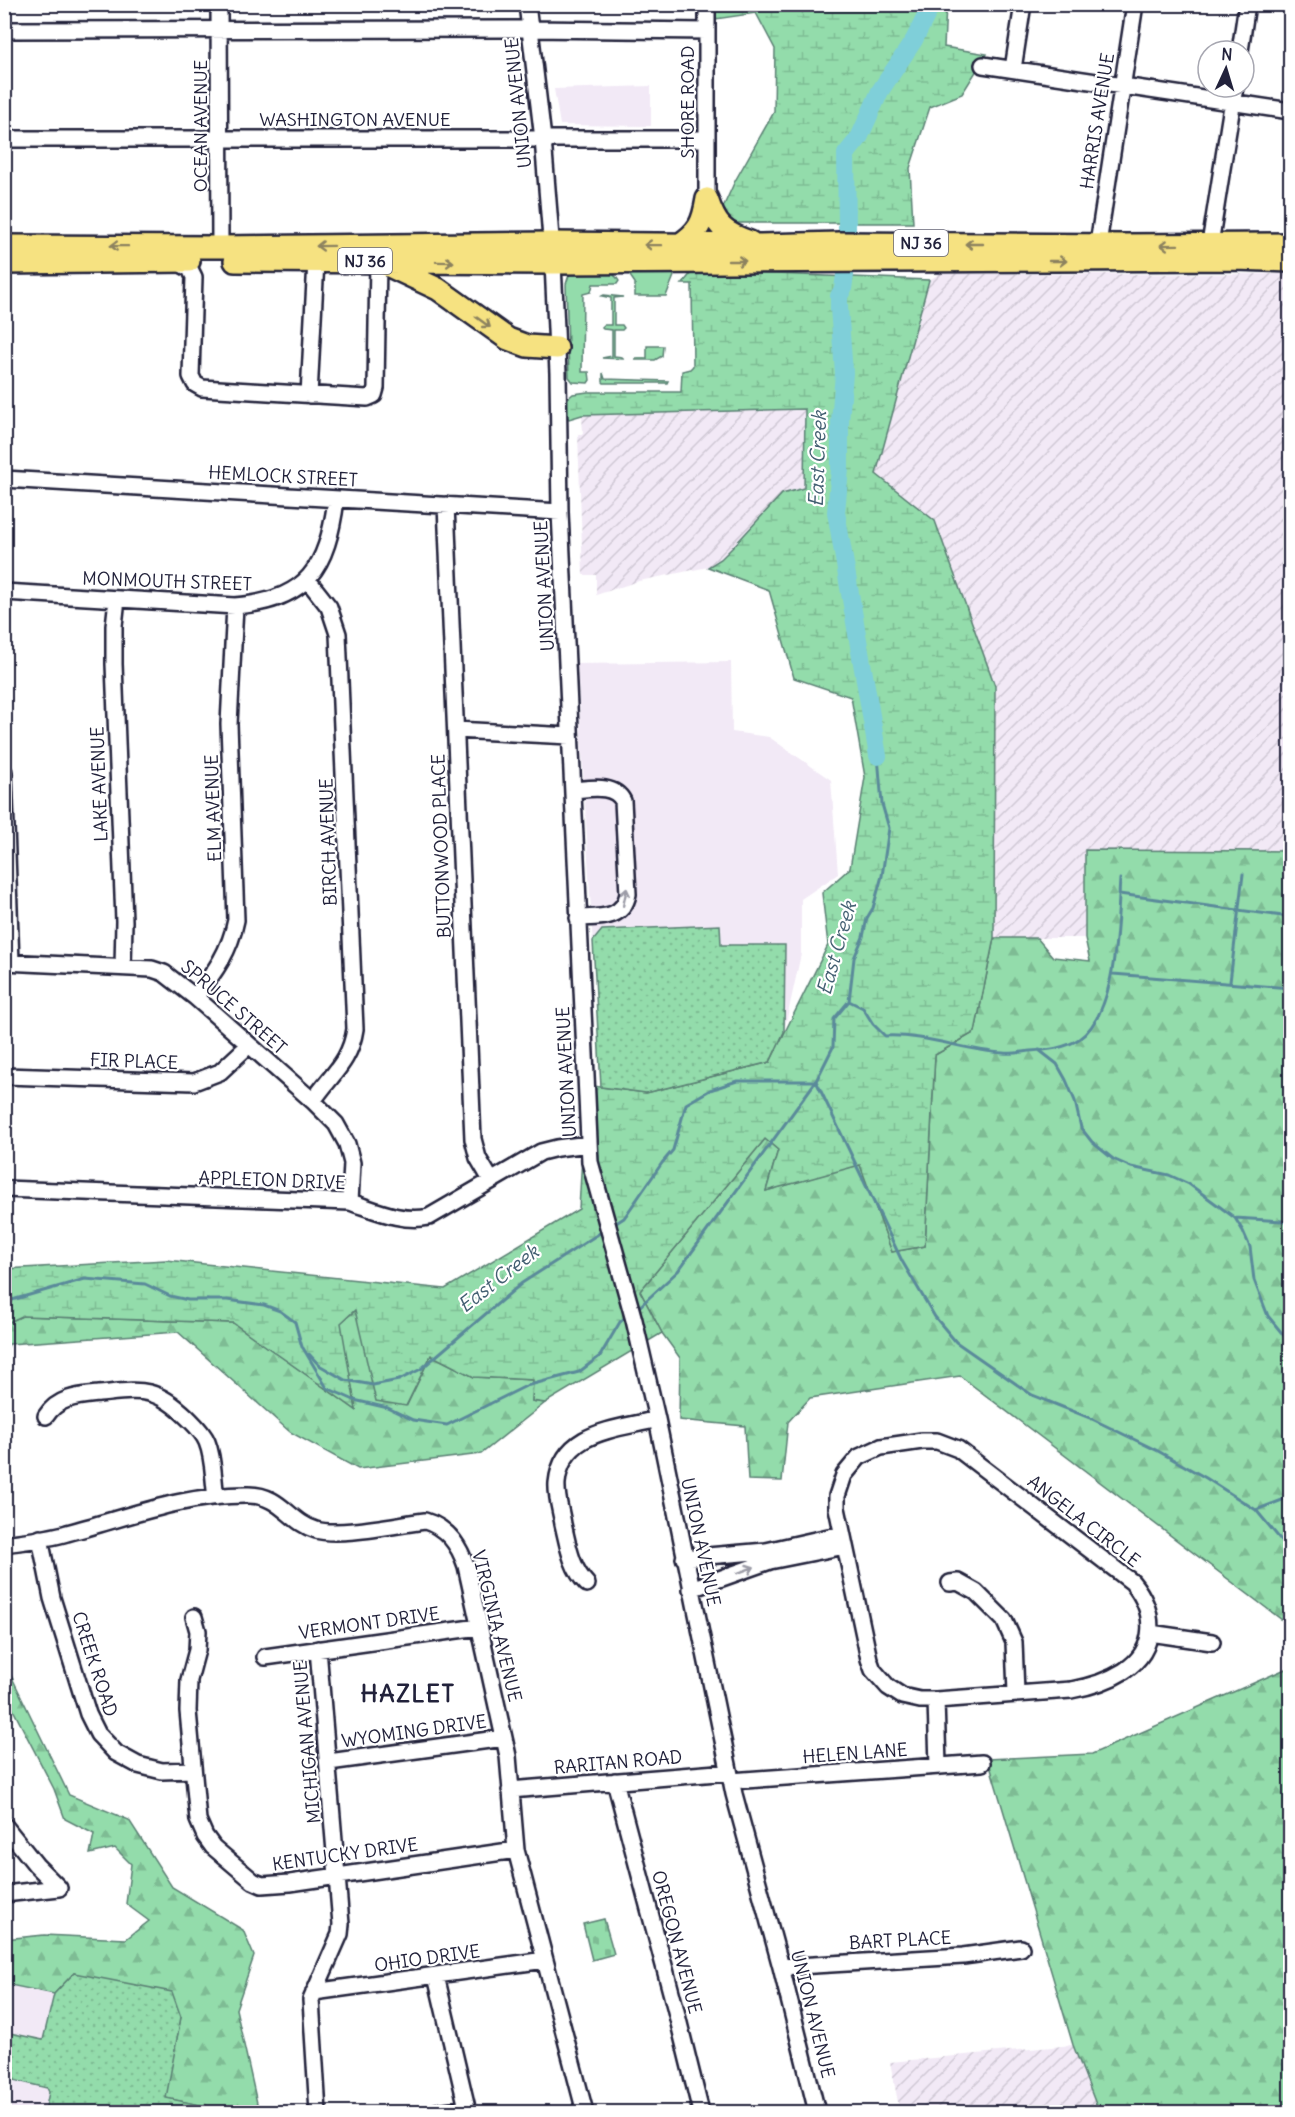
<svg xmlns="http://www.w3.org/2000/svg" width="1295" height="2117" viewBox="0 0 1295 2117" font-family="Delius,sans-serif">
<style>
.built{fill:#f2e9f6}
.industrial{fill:url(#industrial-furrows)}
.grass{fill:#93dcab;stroke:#5a7f73;stroke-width:1.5}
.forest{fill:url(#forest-firs);stroke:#5a7f73;stroke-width:1.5}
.wetland{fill:url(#wetland-marsh);stroke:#5a7f73;stroke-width:1.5}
.cemetery{fill:url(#cemetery-stones);stroke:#5a7f73;stroke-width:1.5}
.park{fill:url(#park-dots);stroke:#5a7f73;stroke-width:1.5}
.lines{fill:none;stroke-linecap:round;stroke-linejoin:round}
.stream{stroke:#5a8a9a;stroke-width:3}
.river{stroke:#7fcfd9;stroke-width:18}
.minor-casing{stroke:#22223b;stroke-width:20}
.highway-casing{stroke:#22223b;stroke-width:26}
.minor{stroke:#fff;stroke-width:15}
.highway{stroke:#f6e281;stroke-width:21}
.oneway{stroke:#8c825e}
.oneway2{stroke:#9c9ca7}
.labels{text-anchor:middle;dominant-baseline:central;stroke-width:4.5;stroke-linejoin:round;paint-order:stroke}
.shield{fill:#fff;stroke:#646476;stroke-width:1.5}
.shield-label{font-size:16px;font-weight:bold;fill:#22223b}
.street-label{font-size:18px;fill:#22223b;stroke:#fff}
.water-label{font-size:20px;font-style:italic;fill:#435f72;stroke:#fff}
.district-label{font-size:24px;font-weight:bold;letter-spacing:1.5px;fill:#22223b;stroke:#fff}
</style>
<defs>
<pattern id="industrial-furrows" width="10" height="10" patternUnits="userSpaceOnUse" patternTransform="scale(1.5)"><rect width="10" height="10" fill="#f2e9f6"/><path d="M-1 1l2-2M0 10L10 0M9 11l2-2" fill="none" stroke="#cfc8d4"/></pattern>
<pattern id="forest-firs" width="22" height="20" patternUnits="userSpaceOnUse" patternTransform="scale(1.5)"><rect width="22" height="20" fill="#93dcab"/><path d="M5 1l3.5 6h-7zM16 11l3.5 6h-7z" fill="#7ebc94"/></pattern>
<pattern id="wetland-marsh" width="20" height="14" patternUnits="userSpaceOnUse" patternTransform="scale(1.5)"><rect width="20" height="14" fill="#93dcab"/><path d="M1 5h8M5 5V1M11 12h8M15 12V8" fill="none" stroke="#7ebc94"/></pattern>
<pattern id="cemetery-stones" width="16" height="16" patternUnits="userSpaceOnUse" patternTransform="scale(1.5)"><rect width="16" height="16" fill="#93dcab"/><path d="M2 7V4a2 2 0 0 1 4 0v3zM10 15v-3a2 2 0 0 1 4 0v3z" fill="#7ebc94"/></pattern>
<pattern id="park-dots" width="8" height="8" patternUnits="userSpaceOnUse" patternTransform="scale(1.5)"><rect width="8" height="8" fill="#93dcab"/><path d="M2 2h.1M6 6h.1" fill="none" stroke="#7ebc94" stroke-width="1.8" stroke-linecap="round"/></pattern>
</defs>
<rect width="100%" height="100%" fill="#fff"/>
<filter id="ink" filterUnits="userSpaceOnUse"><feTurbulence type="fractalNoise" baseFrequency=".0167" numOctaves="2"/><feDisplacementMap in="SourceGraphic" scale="12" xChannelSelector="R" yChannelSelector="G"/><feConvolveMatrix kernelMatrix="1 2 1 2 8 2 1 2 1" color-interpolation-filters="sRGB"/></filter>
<g filter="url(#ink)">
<!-- built -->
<path class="built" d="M651 86V126L560 125 554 89Z
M731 662 732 732 769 737 831 780 838 874 801 899V954L784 1032 770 1062 601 1087 577 664Z
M74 1973 166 2098 233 2112H5V1984L54 1994Z"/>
<!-- industrial -->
<path class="industrial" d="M939 274H1290V851L1086 850 1085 938H994L995 686 876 474 929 280Z
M805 409 804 488 782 494 732 548 721 559 708 567 639 581 596 595V575H583L578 435 583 434 582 415Z
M1073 2045 1099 2112H900L890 2062Z"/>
<!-- grass -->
<path class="grass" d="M575 271C590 271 611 266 619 281L617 284H593L591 292 583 294 582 372H589L590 380 588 383 573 382 569 377 566 284 569 275Z
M673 272 674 276 666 296H635V283L628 273Z
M604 295 623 297 614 298V325H622L624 328 622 330H614V356L622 357 623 359 602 358 612 356V330L603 329 602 327 604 325H611V298L602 296Z
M647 346H663L662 356 655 360H636V358H647Z
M603 373 605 379 668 381 667 383H604L603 382Z"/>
<!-- forest -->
<path class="forest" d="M1085 850 1290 851V1626L960 1376 810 1398 788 1422 782 1481 748 1480 745 1426 679 1420 680 1358 662 1333 640 1291 765 1139 778 1150 766 1191 860 1164 892 1252 925 1246 935 1055 975 1032 994 938H1037L1053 957 1090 961 1085 938Z
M356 1310 407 1405 431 1355 474 1377 534 1380 532 1401 545 1403 481 1454 358 1469 290 1432 178 1332 9 1344 5 1353V1324L22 1316 234 1323 356 1410 340 1323Z
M4 1661 69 1795 129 1820 172 1887 243 1930 254 1956 236 2009 259 2112H233L165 2098 181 2017 74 1973 54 1994 5 1984V1939L44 1935 126 1939 149 1921 126 1904 131 1864 115 1848 90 1854 94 1834 65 1819 54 1789 5 1694Z
M1290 1667V2112H1099L1073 2045 988 1759 1092 1754Z"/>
<!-- wetland -->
<path class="wetland" d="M709 5H946L944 47 987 54 962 94 930 107 910 168 913 223H716L735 181 774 112 775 49 756 13 709 20Z
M693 271 929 280 876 474 935 521 995 686 994 938 975 1032 935 1055 925 1246 892 1252 860 1165 766 1191 778 1150 765 1139 640 1291 662 1333 545 1403 532 1401 533 1380 474 1377 431 1355 406 1406 376 1401 355 1310 341 1323 356 1410 233 1323 22 1316 5 1324V1269L166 1260 445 1289 579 1209 586 1085 646 1093 770 1062 828 945 822 893 850 868 865 777 851 697 794 678 769 590 708 567 721 559 732 548 782 494 804 488 805 409 582 415 569 419 567 417V399L573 394 588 392H681L682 371 690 369 693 366 692 284H682Z"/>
<!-- cemetery -->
<path class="cemetery" d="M604 1919 614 1954 592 1960 583 1924Z"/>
<!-- park -->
<path class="park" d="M720 925 721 945H785L784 1032 770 1062 646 1093 601 1087 593 941 602 930Z
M74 1973 172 1992 181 2017 166 2098 233 2112H45L49 2092 47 2088 5 2078V2032L43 2040 54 1994Z"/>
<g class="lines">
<!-- stream -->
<path class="stream" d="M1119 894 1290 917
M1113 974 1290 988
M1230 982 1243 874
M849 1001 863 1008 873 1024 885 1036C925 1034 963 1050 1003 1053 1012 1054 1022 1052 1030 1051 1047 1050 1064 1049 1079 1039 1118 1012 1117 922 1120 879
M1039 1050 1057 1064 1066 1080 1075 1101 1081 1128 1092 1142 1113 1159 1131 1167 1169 1175 1189 1184 1235 1218 1243 1231 1250 1247 1254 1280 1268 1316 1290 1343
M1235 1218 1282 1221 1290 1224
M613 1225 624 1218 662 1163 673 1150 686 1104 710 1090 737 1081H816L833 1047 834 1019 849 1001 854 958 863 937 867 918 873 908 882 876 889 828 882 804 878 756
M4 1308 12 1300 85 1279 145 1284 170 1296 188 1300H227L264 1305 280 1311 295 1322 302 1347
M637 1309 678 1271 816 1081 902 1261 935 1317 956 1342 1032 1395 1090 1418 1158 1451 1206 1478 1256 1510 1290 1551
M303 1348 327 1388 354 1400 388 1408 413 1420 447 1425 526 1386 579 1372 600 1356 620 1322 627 1316
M309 1354 319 1365 345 1380 373 1385 399 1380 421 1369 522 1283 603 1231
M1256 1510 1290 1497"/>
<!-- river -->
<path class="river" d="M847 228 846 154 859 138 880 91 914 40 932 4
M845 275 843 289 839 296V308L844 373 840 422V469L836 512 878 756"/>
<!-- minor casing -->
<g class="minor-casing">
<path id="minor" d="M219 4 220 247
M527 4 543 139 553 263 558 373 560 512 590 1162 634 1320 657 1419 734 1794 781 1967 817 2112
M4 30 530 29 707 31
M1240 51 1247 4
M983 65 1290 111
M1013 69 1023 4
M4 139H706
M707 199V4
M1098 244 1135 4
M1210 244 1235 87
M176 261 190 269 194 277 191 376 195 384 202 388 367 398 374 395 376 388 378 261
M309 395 316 261
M4 479 560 512
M446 505 473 1139 478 1158 491 1180
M307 579 329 607 338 634 355 1029C350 1063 331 1074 313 1101
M4 592 235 606C308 600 327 568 336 500
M117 599 114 626V664L124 921 123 968
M456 730 570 736
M4 772 11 962
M573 790C589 789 614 783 623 801L628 894C623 920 599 917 578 918
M4 962 152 969 164 973 195 997 313 1101 336 1124 347 1144 352 1163 350 1202
M195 997C215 972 230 951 236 920L229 724 235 606
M4 1076 194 1082 220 1072 249 1045
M4 1189 350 1202C375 1210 402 1223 429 1217L541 1152 557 1148 589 1144
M46 1416C58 1397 79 1396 99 1394 141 1390 155 1386 187 1417 194 1424 203 1432 207 1442 214 1459 213 1479 216 1497
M922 1441H937L958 1449 1132 1582C1156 1611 1158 1649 1124 1671 1108 1681 1088 1687 1071 1690L936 1700H920L902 1696 888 1687 873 1670 869 1659 837 1508V1496L844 1475 859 1457 881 1447Z
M40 1538 52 1598 88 1714 98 1734 116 1753 138 1765 162 1771 192 1770
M4 1544C25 1541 47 1539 67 1533 129 1517 185 1494 249 1495 281 1495 289 1522 316 1530 339 1537 399 1524 425 1521 446 1527 459 1545 466 1566L508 1756 516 1850 585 2112
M684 1558 766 1551 842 1534
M950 1583 958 1582 976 1592 1004 1620 1014 1642 1016 1693
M587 1584C571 1568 568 1545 563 1524 561 1511 556 1497 557 1483 562 1430 617 1430 657 1419
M691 1589 770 1561 845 1546
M194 1617 198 1631 197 1650 189 1680 188 1711 198 1820 205 1836 213 1847 253 1881 262 1885 290 1883 516 1850
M1150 1633 1212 1642
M265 1657 479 1627
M936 1700 938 1766
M329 1762 504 1738
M615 1781 675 2007 701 2112
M731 1781 982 1763
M510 1790 729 1772
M4 1825 36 1865 59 1888
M4 1894 59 1888
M781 1967 963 1956 1021 1948
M436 1976 468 2112
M314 1992 545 1960
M318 2112 311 2000 340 1934 341 1924 318 1649
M437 2112 467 2108"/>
</g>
<!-- highway casing -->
<g class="highway-casing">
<path id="highway" d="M707 199C716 226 723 233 750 242
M679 245C699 232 703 223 707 199
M4 246 220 247 551 243 761 245 839 243 1125 245 1290 244
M235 261 553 263 1236 259 1290 261
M4 263 189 261
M387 265 438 289 508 339 527 346 557 348"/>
</g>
<!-- minor -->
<use href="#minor" class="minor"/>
<!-- highway -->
<use href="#highway" class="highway"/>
</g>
<!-- one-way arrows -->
<defs><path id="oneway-shaft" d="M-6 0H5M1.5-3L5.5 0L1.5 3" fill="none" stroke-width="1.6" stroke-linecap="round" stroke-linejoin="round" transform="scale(1.5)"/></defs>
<g class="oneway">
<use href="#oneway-shaft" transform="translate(974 244) rotate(-180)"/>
<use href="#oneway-shaft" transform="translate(653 245) rotate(-179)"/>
<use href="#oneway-shaft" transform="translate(1169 245) rotate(179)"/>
<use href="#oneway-shaft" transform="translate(119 246) rotate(-179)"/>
<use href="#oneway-shaft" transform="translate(325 246) rotate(179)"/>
<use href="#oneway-shaft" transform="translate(737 261)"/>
<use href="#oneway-shaft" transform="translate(1058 261)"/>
<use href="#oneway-shaft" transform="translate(445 262) rotate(1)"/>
<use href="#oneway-shaft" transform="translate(483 322) rotate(36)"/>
</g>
<g class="oneway2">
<use href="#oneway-shaft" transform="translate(625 897) rotate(-78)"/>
<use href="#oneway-shaft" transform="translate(746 1570) rotate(-21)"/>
</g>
</g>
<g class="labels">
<!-- shield labels -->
<g class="shield">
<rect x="894" y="230" width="54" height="26" rx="4.5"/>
<rect x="338" y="248" width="54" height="26" rx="4.5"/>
</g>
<g class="shield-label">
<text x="921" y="243">NJ 36</text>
<text x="365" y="261">NJ 36</text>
</g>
<!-- street labels -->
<g class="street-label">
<text transform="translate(687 102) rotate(-90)">SHORE ROAD</text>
<text transform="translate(518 103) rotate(-96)">UNION AVENUE</text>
<text x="355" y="119">WASHINGTON AVENUE</text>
<text transform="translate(1097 121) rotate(-81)">HARRIS AVENUE</text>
<text transform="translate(200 126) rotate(-90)">OCEAN AVENUE</text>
<text transform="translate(283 476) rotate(3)">HEMLOCK STREET</text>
<text transform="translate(167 581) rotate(2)">MONMOUTH STREET</text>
<text transform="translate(544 586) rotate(-93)">UNION AVENUE</text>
<text transform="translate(99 784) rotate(-92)">LAKE AVENUE</text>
<text transform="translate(213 808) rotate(-92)">ELM AVENUE</text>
<text transform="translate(328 842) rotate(-92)">BIRCH AVENUE</text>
<text transform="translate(441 846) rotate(-92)">BUTTONWOOD PLACE</text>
<text transform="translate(234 1007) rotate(41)">SPRUCE STREET</text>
<text transform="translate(134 1061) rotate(2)">FIR PLACE</text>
<text transform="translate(566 1072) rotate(-93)">UNION AVENUE</text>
<text transform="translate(272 1180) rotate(2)">APPLETON DRIVE</text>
<text transform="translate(1084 1521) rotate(38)">ANGELA CIRCLE</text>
<text transform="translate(701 1542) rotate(78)">UNION AVENUE</text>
<text transform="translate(369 1623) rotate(-8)">VERMONT DRIVE</text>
<text transform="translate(497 1626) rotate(76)">VIRGINIA AVENUE</text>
<text transform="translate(95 1664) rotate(72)">CREEK ROAD</text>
<text transform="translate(414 1731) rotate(-8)">WYOMING DRIVE</text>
<text transform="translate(307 1742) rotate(-95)">MICHIGAN AVENUE</text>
<text transform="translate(855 1753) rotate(-4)">HELEN LANE</text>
<text transform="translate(618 1762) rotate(-5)">RARITAN ROAD</text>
<text transform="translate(345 1854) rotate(-8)">KENTUCKY DRIVE</text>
<text transform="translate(900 1940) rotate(-3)">BART PLACE</text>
<text transform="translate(677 1942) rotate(75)">OREGON AVENUE</text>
<text transform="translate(427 1958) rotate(-8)">OHIO DRIVE</text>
<text transform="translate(813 2014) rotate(76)">UNION AVENUE</text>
</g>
<!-- water labels -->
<g class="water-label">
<text transform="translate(817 459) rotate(-88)">East Creek</text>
<text transform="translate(836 948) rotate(-74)">East Creek</text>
<text transform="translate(498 1278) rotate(-38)">East Creek</text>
</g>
<!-- district labels -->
<g class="district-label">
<text x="408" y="1693">HAZLET</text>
</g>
</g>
<!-- margin -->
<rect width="1295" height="2117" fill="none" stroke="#fff" stroke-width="24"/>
<rect x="12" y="12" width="1271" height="2093" fill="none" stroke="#22223b" stroke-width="2" filter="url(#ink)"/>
<!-- north arrow -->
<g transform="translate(1226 69) rotate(4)"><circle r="28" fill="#ffffff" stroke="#a7a7b1" stroke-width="1.5"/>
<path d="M0-4.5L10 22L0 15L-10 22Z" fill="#22223b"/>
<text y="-9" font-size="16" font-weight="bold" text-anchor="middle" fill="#22223b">N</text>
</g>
</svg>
